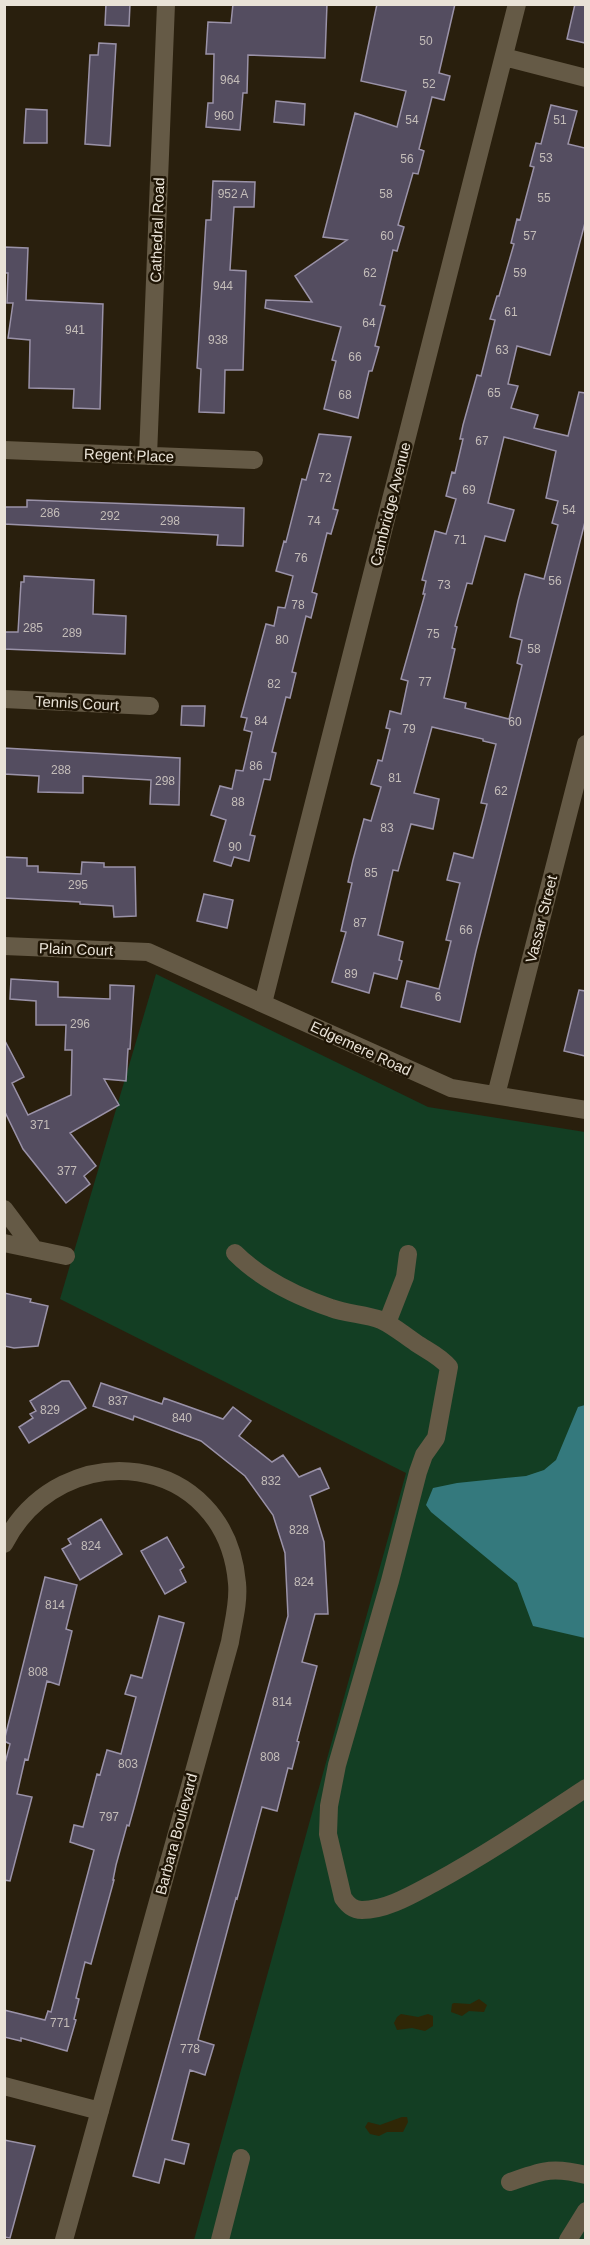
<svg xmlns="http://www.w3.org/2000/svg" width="590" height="2245" viewBox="0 0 590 2245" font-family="Arial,sans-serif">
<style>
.green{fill:#133e23}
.sand{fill:#2f2706}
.water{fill:#34797d}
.building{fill:#544d60;stroke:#9a92a8;stroke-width:1.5;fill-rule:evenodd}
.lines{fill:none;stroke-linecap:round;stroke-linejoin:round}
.minor{stroke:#655a46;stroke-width:18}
.labels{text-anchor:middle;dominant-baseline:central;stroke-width:5;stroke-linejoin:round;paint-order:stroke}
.number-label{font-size:12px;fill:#c4bdb9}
.street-label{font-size:15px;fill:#e9e2d7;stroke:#1f1505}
</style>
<rect width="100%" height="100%" fill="#291f0d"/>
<!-- green -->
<path class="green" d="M156 974 428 1107 585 1132V2240H194L406 1473 60 1299Z"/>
<!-- sand -->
<path class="sand" d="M479 1999 487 2005 484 2012 469 2011 462 2016 451 2012 452 2004 454 2003 470 2004Z
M401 2014 418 2017 428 2014 433 2016V2026L425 2031 412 2028 397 2030 394 2023 397 2017Z
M402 2117H407L408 2122 403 2132H387L379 2136 370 2134 365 2127 368 2122 380 2125Z"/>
<!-- water -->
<path class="water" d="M585 1405H586L585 1638 533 1626 517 1583 431 1512 426 1505 433 1488 457 1483 526 1476 544 1470 556 1460 578 1407Z"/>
<!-- building -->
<path class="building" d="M106 4H130L129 26 105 25Z
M233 4H327L325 58 248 55 247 93H243L240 130 206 127 208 103H213L214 54H206L208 22 231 23Z
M377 4H455L439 73 450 76 444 100 432 97 419 149 424 151 418 174 413 173 398 225 404 227 397 251 393 250 380 305 385 306 375 346 379 347 372 371H369L358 418 324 409 336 361 332 360 341 327 265 308 266 300 312 302 295 276 347 240 323 237 355 113 397 127 406 91 361 81Z
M575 4H585V43L567 39Z
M99 43 116 44 110 146 85 144 90 55H98Z
M276 101 305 104 304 125 274 122Z
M551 105 577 111 568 144 585 148V223L550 355 517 346 508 384 518 386 511 408 538 415 534 428 568 436 579 392 585 393V522L476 951 460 1022 401 1007 407 981 439 989 451 941 446 940 460 883 447 880 454 853 473 858 487 804 481 803 496 744 483 741V739L432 727 414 793 439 799 433 829 411 824 398 871 393 870 378 935 403 942 399 960 402 961 397 979 374 973 369 993 332 982 346 932 341 931 352 883 348 882 353 860 364 819 371 821 381 787 371 784 378 760 382 761 390 729 386 728 390 711 401 714 408 681 401 679 425 594H423L426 581 422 580 435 531 446 534 456 499 446 496 452 472 455 473 463 439H460L463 425 477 375 481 376 495 320 490 319 497 296H499L514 244 511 243 517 219 520 220 534 167 530 166 536 143 541 144ZM504 437 556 451 546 498 558 501 552 523 558 525 544 579 525 574 518 601 510 637 522 640 517 663 522 665 509 719 465 708 466 703 444 698 455 649 452 648 457 627 455 626 467 583 472 584 485 536 505 541 514 510 488 503Z
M26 109 47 110V143H24Z
M213 181 255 182 254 207H234L230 270 246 271 243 370H225L224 413 199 412 201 369 197 368 206 220H211Z
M4 247 28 248 26 300 103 304 100 409 73 408 74 389 29 388 30 340 8 338 13 303H7L8 273H4Z
M319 434 351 437 333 509 338 510 331 534 327 533 312 592 317 594 311 618 306 616 292 672 296 673 290 698 286 697 272 752 276 753 270 780 264 779 250 835 255 836 249 861 234 857 231 866 214 861 226 820 211 815 220 786 232 789 236 770 243 771 252 732 244 730 247 718 241 717 266 624 274 626 278 607 285 608 293 576 276 571 284 541 286 542 302 479 306 480Z
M27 500 244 508 243 546 217 545 218 535 4 524V507H27Z
M24 576 94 580 93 614 126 616 125 654 4 649V632H18L21 582H24Z
M182 706H205L204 726 181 725Z
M4 748 180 758 179 805 150 804 151 780 83 776V793L38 792 39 776 4 774Z
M4 857 27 858V866H38V872L81 874 82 862 104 863V867H135L136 916 114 917 113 906 80 904V902L4 898Z
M204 894 233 900 227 928 197 921Z
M11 979 58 982V997L110 999V985L134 986 130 1049H128L126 1081 104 1079 119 1105 70 1133 96 1166 84 1176 90 1184 66 1203 23 1149 4 1110V1039L24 1077 12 1083 28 1115 71 1095 72 1050H65L66 1025H36V1001L10 999Z
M579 990 585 991V1056L564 1051Z
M4 1293 31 1299 30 1302 48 1306 38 1346 14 1348 4 1346Z
M62 1381H69L86 1408 29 1443 19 1427 33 1418 30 1414 36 1411 30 1401Z
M101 1383 162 1404 164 1398 223 1419 233 1407 251 1421 239 1436 272 1462 283 1455 299 1477 320 1468 329 1488 310 1496 324 1542 328 1614H315L302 1662 317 1666 297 1741 299 1742 292 1769 288 1768 277 1811 262 1807 237 1899 236 1898 198 2040 214 2045 205 2075 190 2070 172 2140 189 2144 184 2164 165 2159 159 2183 133 2176 288 1616 285 1553 273 1515 245 1476 201 1441 134 1416 133 1420 93 1406Z
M101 1519 122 1554 80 1580 62 1549 71 1544 68 1539Z
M167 1537 184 1567 180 1570 186 1582 165 1594 141 1551Z
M45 1577 77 1585 66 1629 72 1631 59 1685 47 1681 28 1760 25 1759 17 1794 32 1797 10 1881 4 1880V1767L10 1744 4 1741Z
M159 1616 184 1623 134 1808 129 1826 127 1825 116 1865 113 1880H114L91 1964 85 1962 76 1998 79 1999 74 2019 76 2020 67 2051 21 2038V2041L4 2037V2010L45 2020 48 2011 51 2012 94 1850 70 1842 74 1825 83 1827 97 1774 100 1775 107 1750 121 1754 136 1697 125 1694 131 1675 142 1678Z
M4 2140 35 2146 10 2238 4 2237Z"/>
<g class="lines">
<!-- minor -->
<path class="minor" d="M504 57 586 78
M4 450 254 460
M148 456 166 4
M4 699 150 706
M4 946 148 952 451 1088 586 1110
M263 1003 517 4
M496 1095 586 744
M4 1209 34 1249
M4 1243 66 1256
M235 1253C261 1279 296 1296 331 1308 347 1314 365 1314 381 1320 394 1326 404 1335 416 1343 428 1351 440 1356 449 1367L436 1438 424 1455 418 1472 390 1581 337 1765 329 1806 328 1834 343 1898C348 1905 353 1910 362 1910 387 1910 413 1894 434 1883 487 1854 536 1821 586 1788
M387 1323 405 1277 408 1254
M4 1544C62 1432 226 1452 237 1583 239 1603 233 1623 230 1642L64 2240
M4 2086 100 2111
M510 2182C542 2171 551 2166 586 2175
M220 2240 241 2158
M568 2240 586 2211"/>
</g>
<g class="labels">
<!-- number labels -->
<g class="number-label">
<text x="426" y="41">50</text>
<text x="230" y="80">964</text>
<text x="429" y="84">52</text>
<text x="224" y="116">960</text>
<text x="412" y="120">54</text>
<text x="560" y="120">51</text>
<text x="546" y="158">53</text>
<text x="407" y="159">56</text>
<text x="233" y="194">952 A</text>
<text x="386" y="194">58</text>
<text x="544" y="198">55</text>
<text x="387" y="236">60</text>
<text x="530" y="236">57</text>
<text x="370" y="273">62</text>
<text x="520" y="273">59</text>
<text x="223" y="286">944</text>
<text x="511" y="312">61</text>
<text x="369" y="323">64</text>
<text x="75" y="330">941</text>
<text x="218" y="340">938</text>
<text x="502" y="350">63</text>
<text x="355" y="357">66</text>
<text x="494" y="393">65</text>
<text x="345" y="395">68</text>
<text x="482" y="441">67</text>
<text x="325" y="478">72</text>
<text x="469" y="490">69</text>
<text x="569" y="510">54</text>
<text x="50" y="513">286</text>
<text x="110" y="516">292</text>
<text x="170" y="521">298</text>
<text x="314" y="521">74</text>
<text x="460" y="540">71</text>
<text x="301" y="558">76</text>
<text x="555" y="581">56</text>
<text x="444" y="585">73</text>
<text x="298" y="605">78</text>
<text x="33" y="628">285</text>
<text x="72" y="633">289</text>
<text x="433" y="634">75</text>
<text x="282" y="640">80</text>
<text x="534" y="649">58</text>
<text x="425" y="682">77</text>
<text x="274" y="684">82</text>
<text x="261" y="721">84</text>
<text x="515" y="722">60</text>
<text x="409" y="729">79</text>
<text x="256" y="766">86</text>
<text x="61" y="770">288</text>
<text x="395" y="778">81</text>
<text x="165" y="781">298</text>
<text x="501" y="791">62</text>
<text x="238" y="802">88</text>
<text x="387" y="828">83</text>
<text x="235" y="847">90</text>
<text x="371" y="873">85</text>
<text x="78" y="885">295</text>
<text x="360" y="923">87</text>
<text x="466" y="930">66</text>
<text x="351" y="974">89</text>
<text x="438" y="997">6</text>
<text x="80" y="1024">296</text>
<text x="40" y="1125">371</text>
<text x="67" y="1171">377</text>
<text x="118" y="1401">837</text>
<text x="50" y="1410">829</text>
<text x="182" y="1418">840</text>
<text x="271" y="1481">832</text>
<text x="299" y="1530">828</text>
<text x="91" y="1546">824</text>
<text x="304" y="1582">824</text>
<text x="55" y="1605">814</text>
<text x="38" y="1672">808</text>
<text x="282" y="1702">814</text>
<text x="270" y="1757">808</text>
<text x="128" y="1764">803</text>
<text x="109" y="1817">797</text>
<text x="60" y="2023">771</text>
<text x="190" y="2049">778</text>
</g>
<!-- street labels -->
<g class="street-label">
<text transform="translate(157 230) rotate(-88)">Cathedral Road</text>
<text transform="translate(129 455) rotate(2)">Regent Place</text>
<text transform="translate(390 504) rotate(-76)">Cambridge Avenue</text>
<text transform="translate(77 703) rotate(3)">Tennis Court</text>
<text transform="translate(541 919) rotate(-76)">Vassar Street</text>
<text transform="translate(76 949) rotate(2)">Plain Court</text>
<text transform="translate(361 1048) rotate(25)">Edgemere Road</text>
<text transform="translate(176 1834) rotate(-75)">Barbara Boulevard</text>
</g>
</g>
<!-- border -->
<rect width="590" height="2245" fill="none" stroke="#e9e2d7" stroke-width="12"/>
</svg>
